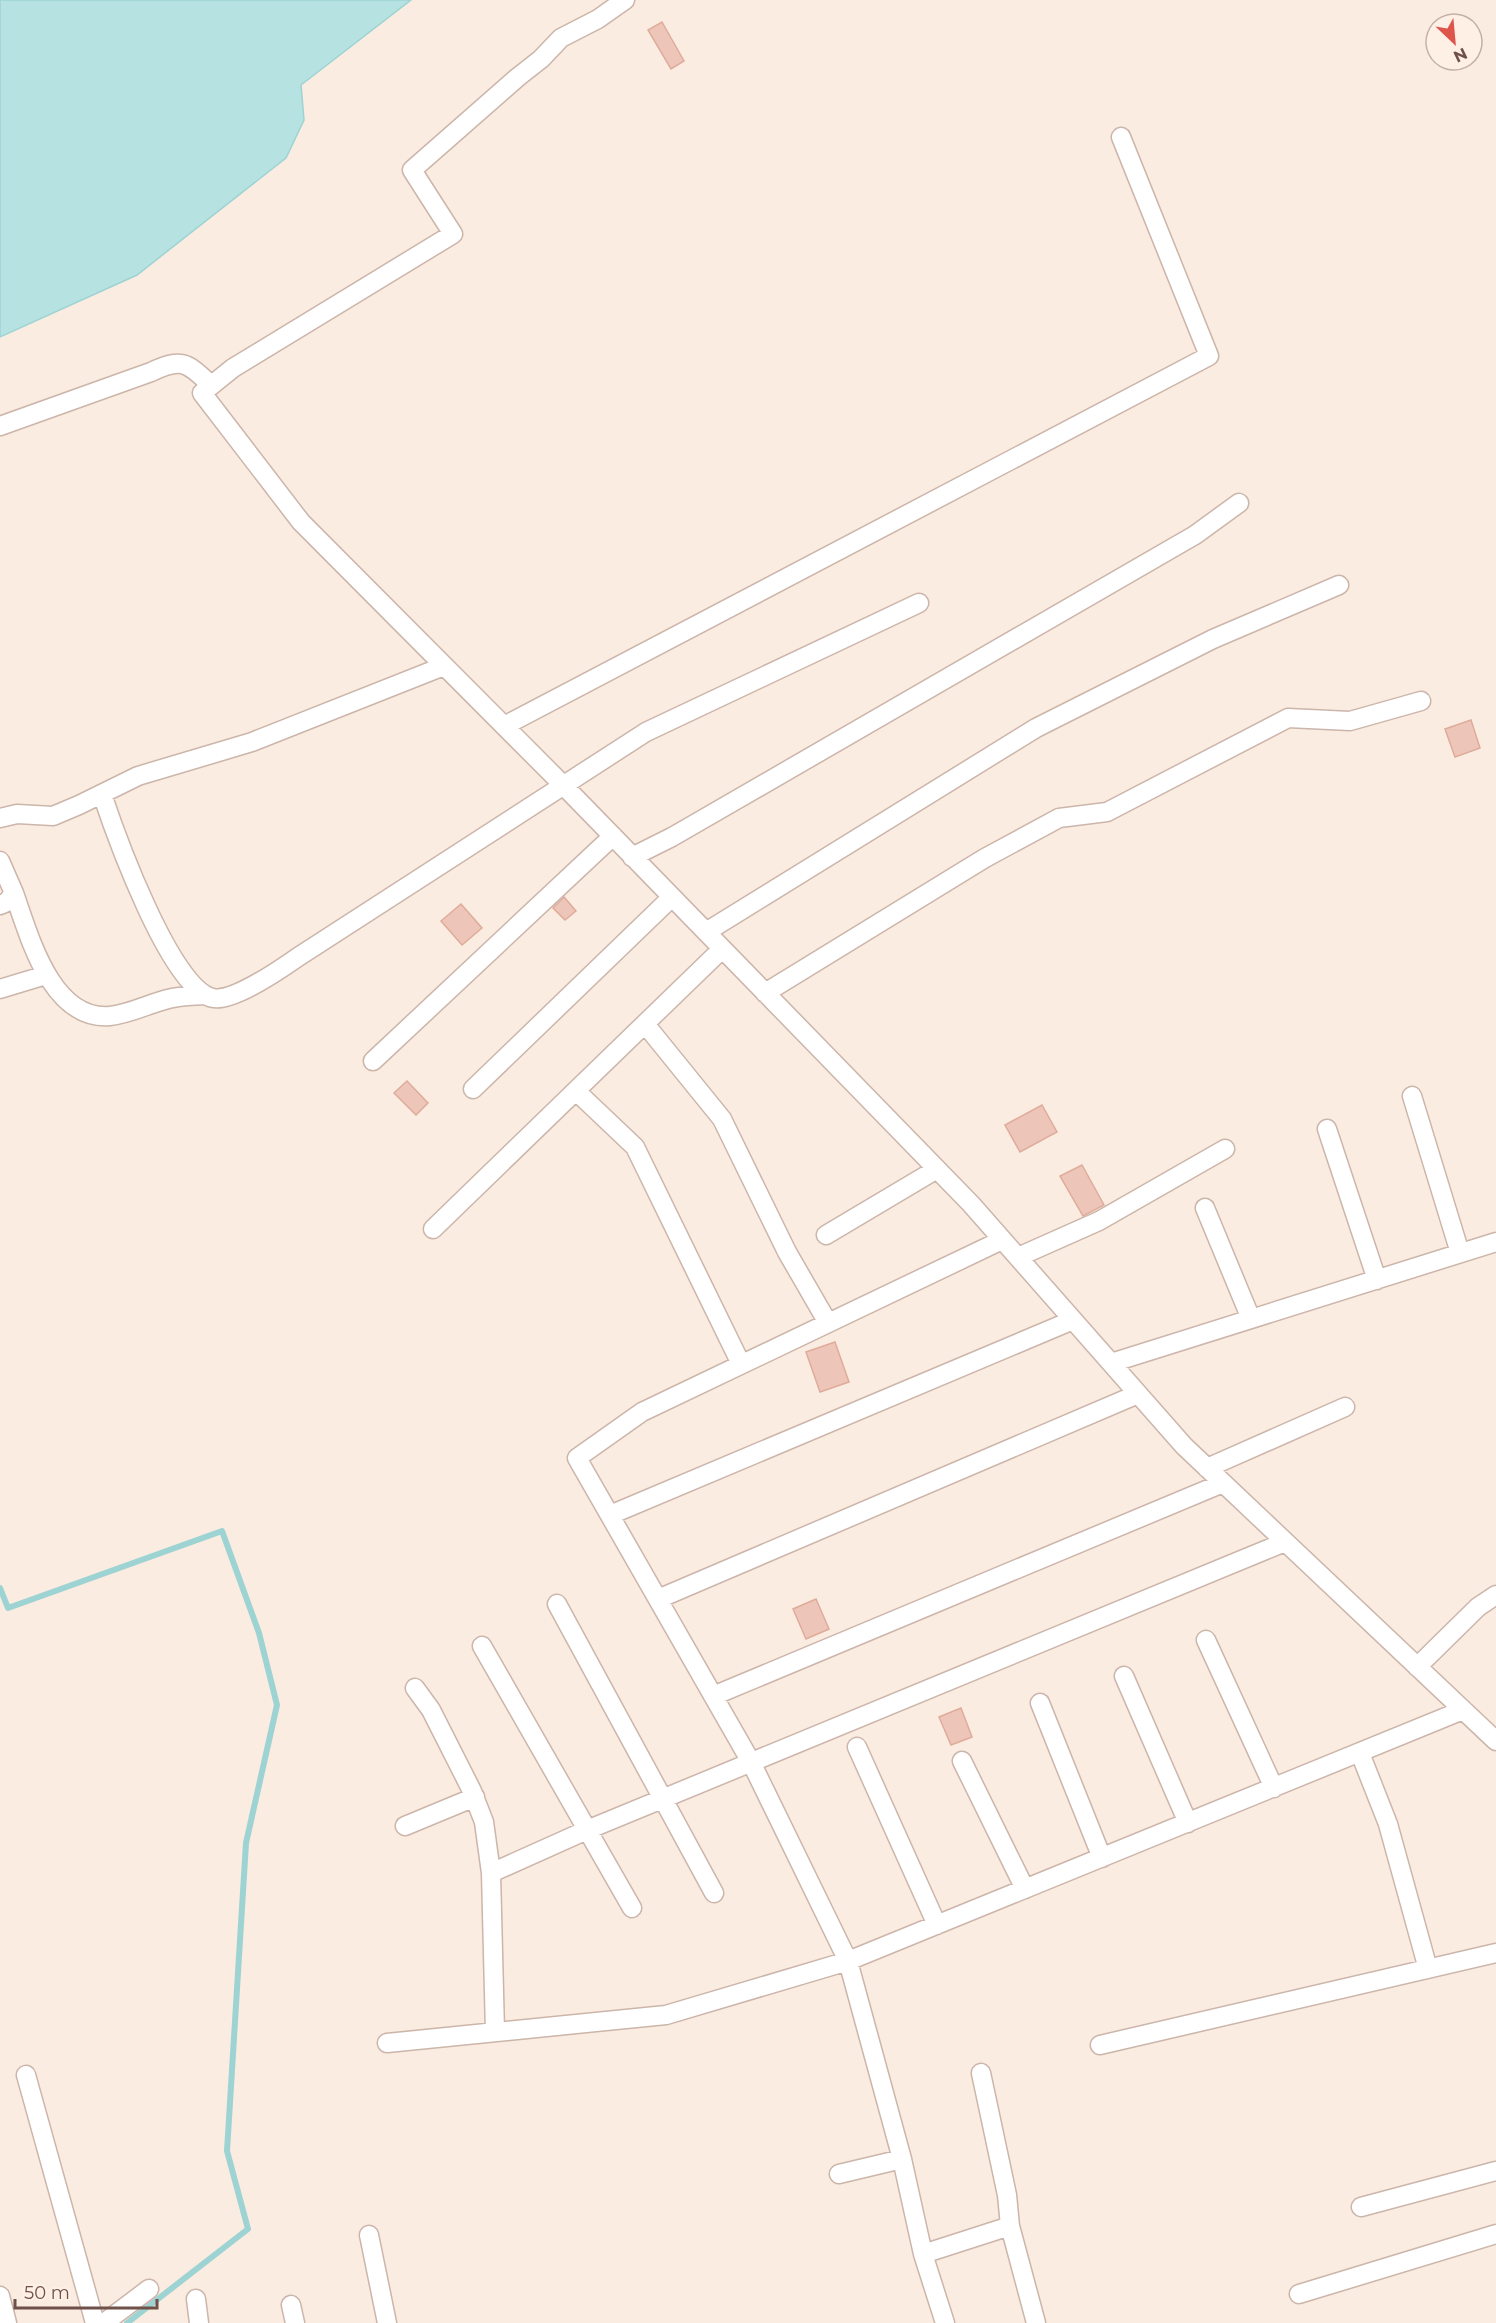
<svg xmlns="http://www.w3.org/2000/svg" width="1496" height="2323" viewBox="0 0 1496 2323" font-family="Montserrat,sans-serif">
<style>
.water{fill:#b6e2e2;stroke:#9dd3d3;stroke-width:1.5}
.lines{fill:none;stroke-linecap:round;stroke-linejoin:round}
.stream{stroke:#9dd3d3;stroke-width:6}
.building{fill:#eec6b9;stroke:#dfab9a;stroke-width:1.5}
.minor-casing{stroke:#ccb5aa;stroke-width:21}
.minor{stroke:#fff;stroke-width:18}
</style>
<rect width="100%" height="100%" fill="#faece0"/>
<!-- water -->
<path class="water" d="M0 0H411L301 85 304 120 286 158 137 275 0 337Z"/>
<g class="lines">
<!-- stream -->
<path class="stream" d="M0 1588 8 1608 222 1531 259 1633 277 1705 246 1843 227 2151 248 2229 127 2323"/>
</g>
<!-- building -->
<path class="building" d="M662 22 684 61 671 69 648 30Z
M1471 720 1480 748 1455 757 1445 729Z
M564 897 576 911 565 920 553 908Z
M461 904 482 928 462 945 441 921Z
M407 1081 428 1103 416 1115 394 1093Z
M1042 1105 1057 1132 1020 1152 1005 1125Z
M1082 1165 1104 1205 1083 1216 1060 1176Z
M835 1342 849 1382 820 1392 806 1352Z
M816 1599 829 1629 806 1639 793 1609Z
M961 1708 972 1737 951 1745 939 1717Z"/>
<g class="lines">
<!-- minor casing -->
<g class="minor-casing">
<path id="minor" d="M625 0 598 19 561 38 541 59 518 77 412 170 453 234 233 368 202 393 301 522 564 786 971 1204 1184 1446 1496 1741
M0 426 151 372C183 357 187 363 211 385
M504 726 1209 356 1121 137
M102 794C115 833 171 990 213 998 233 1002 281 969 298 957L646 732 919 603
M0 818 17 814 53 816 79 805 138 776 252 742 444 666
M632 857 672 837 1195 535 1239 503
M0 861 14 893 7 902 0 905
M14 893C29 935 51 1021 110 1016 130 1014 148 1004 168 999 180 996 192 996 205 995
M706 932 1036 728 1213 639 1339 585
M0 989 46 975
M765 993 985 858 1059 818 1107 812 1288 718 1350 721 1421 701
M645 1024 722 1119 787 1252 828 1323
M373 1061 613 836
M473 1089 672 897
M576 1091 635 1147 741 1364
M1412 1096 1460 1253
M1327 1129 1377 1280
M1205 1208 1251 1319
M433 1229 722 949
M826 1235 937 1169
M1018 1257 1099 1221 1225 1149
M1111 1363 1496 1242
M1207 1468 1345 1407
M610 1515 1073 1320
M658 1599 1138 1394
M557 1604 714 1893
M1206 1640 1274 1788
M482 1646 632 1908
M1417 1667 1478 1607 1496 1595
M1124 1676 1188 1823
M415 1688 431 1710 472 1791 484 1822 491 1873 495 2032
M713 1696 1223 1483
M1040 1703 1102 1858
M857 1747 937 1925
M1360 1753 1388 1824 1428 1969
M962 1761 1025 1889
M405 1826 475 1797
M491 1873 587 1830 1285 1542
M387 2043 666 2015 848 1961 1463 1710
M1100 2045 1496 1953
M981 2073 1007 2195 1010 2226 1036 2323
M26 2075 95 2323
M839 2174 902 2159
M1361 2207 1496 2171
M369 2235 387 2323
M923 2254 1010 2226
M1299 2294 1496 2234
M0 2296 7 2323
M196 2299 199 2323
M291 2305 295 2323
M104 2323 149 2289
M945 2323 923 2254 902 2159 848 1961 751 1762 577 1458 642 1412 1002 1240"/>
</g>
<!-- minor -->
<use href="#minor" class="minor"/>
</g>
<!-- north arrow -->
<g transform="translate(1454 42) rotate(154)"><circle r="28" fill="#fef0e5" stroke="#c5b0a7" stroke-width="1.5"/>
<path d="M0-4.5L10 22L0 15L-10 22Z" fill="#de564b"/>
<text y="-9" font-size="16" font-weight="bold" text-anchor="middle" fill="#6f5149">N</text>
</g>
<!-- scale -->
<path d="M15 2299v9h142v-9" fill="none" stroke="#6f5149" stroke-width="3"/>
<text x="24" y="2299" font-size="18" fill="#6f5149" stroke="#fef0e5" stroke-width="4.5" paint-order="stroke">50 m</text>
</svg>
